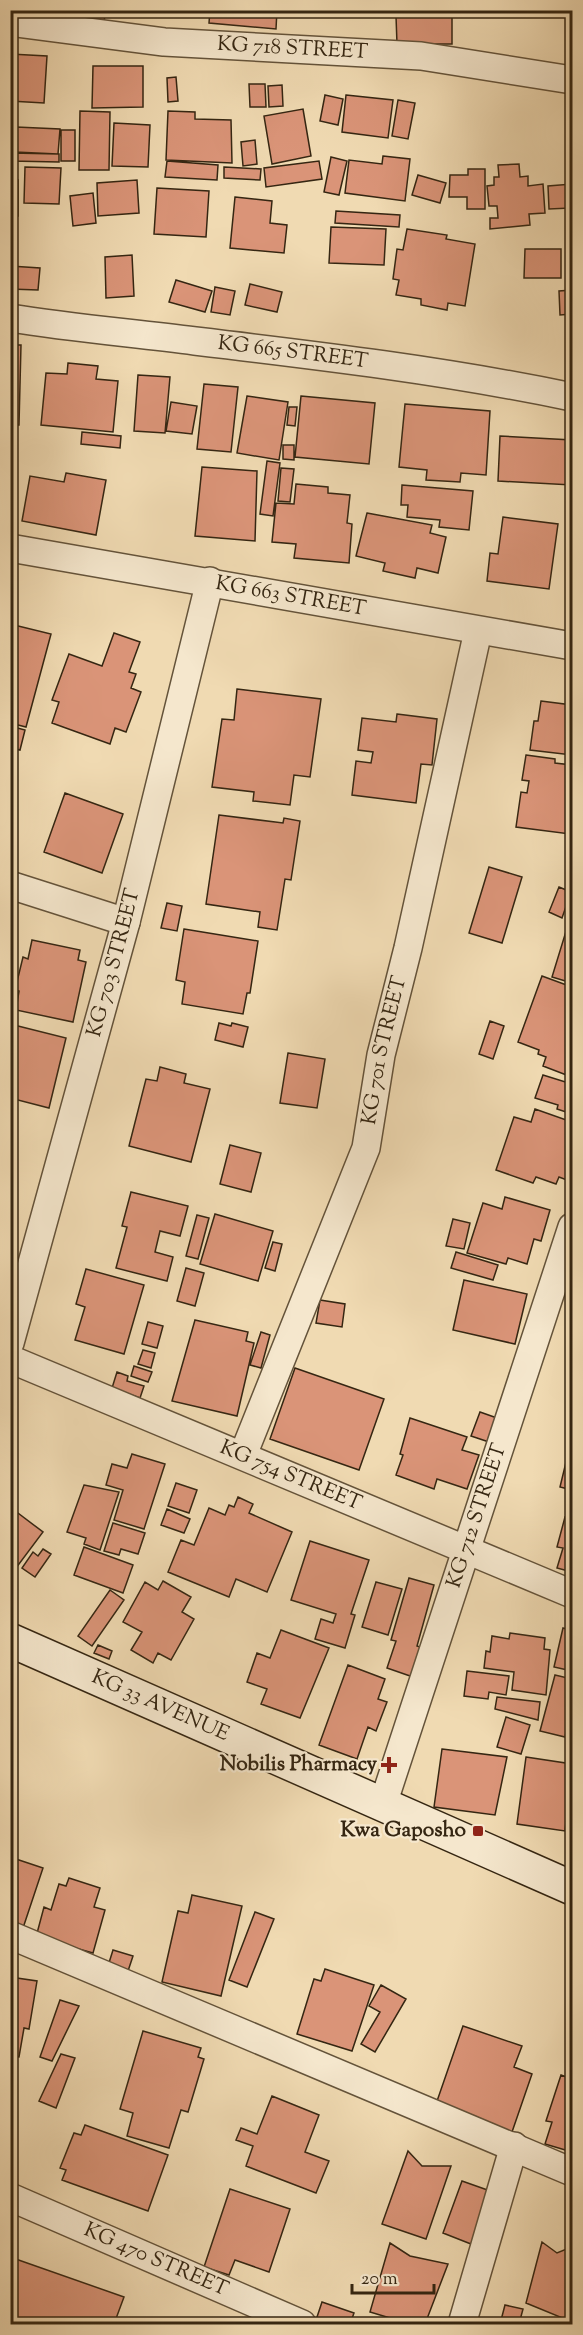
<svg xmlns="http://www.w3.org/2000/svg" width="583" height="2335" viewBox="0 0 583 2335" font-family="'Sorts Mill Goudy',serif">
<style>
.building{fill:#da9478;stroke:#352612;stroke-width:1.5}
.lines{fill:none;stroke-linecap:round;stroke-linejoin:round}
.minor-casing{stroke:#64533a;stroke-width:30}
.secondary-casing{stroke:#352612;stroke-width:36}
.minor{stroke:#f5e7cd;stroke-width:27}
.secondary{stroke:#f5e7cd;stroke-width:33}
.poi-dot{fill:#8f2418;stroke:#f5e7cd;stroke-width:2}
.labels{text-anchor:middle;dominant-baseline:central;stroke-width:4.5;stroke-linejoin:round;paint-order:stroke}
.street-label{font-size:21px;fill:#352612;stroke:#f5e7cd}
.poi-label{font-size:21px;font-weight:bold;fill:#352612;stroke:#f5e7cd;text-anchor:end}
</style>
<rect width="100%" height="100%" fill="#f0dab2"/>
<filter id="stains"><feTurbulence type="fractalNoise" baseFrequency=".00333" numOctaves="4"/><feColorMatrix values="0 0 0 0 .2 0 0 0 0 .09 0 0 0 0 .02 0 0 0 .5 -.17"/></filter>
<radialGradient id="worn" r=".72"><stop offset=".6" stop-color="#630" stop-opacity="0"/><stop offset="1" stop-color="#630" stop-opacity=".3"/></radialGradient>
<!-- building -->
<path class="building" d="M43 10H106L103 27 42 16Z
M210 10H277L276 29 209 23Z
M452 15V44H397L396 16Z
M10 54 47 56 44 103 10 101Z
M93 66H143V107L92 108Z
M176 77 178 101 168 102 167 78Z
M249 84H265L266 107H250Z
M282 85 283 106 269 107 268 86Z
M325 95 343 99 338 125 320 121Z
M346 95 393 100 388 138 342 132Z
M398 100 415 103 408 139 392 136Z
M10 104H13L15 147H10Z
M303 109 311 156 272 164 264 116Z
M80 111 110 112 109 170H79Z
M168 111 195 112V119L231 120 232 163 166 160Z
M114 123 150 125 148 167 112 166Z
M16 127 60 129 58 154 15 152Z
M61 130H75V161H61Z
M255 140 257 164 243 166 241 142Z
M10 153 59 154V162L10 161Z
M383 156 410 159 405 201 345 193 349 160 382 164Z
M331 157 347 161 339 195 324 192Z
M167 161 218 165 217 180 165 177Z
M319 161 322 179 266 187 264 168Z
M519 164 520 177 528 176V186L543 184 545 213 529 214 530 225 490 229V218H498L497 206H489L487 186 494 185V177H499L498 165Z
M25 167 61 168 59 204 24 203Z
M224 167 261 169 260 180 224 178Z
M468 169H485V209H467V197H449L450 175H468Z
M418 175 446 183 440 203 412 195Z
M10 180H18V216H10Z
M137 180 139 213 98 216 97 183Z
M572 184V223L570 224V208L549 209 548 186Z
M157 188 209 191 206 237 154 234Z
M93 193 96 223 73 226 70 196Z
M235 197 272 201 270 223 287 225 284 253 230 248Z
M336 211 400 215 399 227 335 223Z
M331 227 386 229 384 265 329 263Z
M407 229 447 235 446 239 475 244 465 306 448 303 447 310 421 305V299L396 295 399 280 393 279 397 249 403 250Z
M525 249H561V278H524Z
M132 255 134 296 106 298 105 257Z
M10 266 40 268 38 290 10 289Z
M176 280 212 291 205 312 169 302Z
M250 284 282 292 277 312 245 305Z
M215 287 235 291 230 315 211 312Z
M572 290V314L560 315 559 291Z
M10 345H21L19 425H10Z
M68 363 98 366 96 379 118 381 113 432 41 425 46 373 67 374Z
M138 375 170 377 165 433 134 431Z
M204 384 238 387 231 452 197 449Z
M247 396 288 402 279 460 237 453Z
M301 396 375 403 369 464 295 457Z
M171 402 197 406 192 434 166 431Z
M405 404 490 411 486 475 461 473 460 482 426 480 427 470 399 467Z
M289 407H297L295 426 287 425Z
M82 432 121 436 120 448 81 444Z
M500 436 572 440V485L498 481Z
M283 445H294V460L283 459Z
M10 456 16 457 10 491Z
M267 461 280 463 273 516 260 514Z
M202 467 257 471 255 541 195 536Z
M281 468 294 469 290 502 278 501Z
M66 473 106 480 96 535 22 521 30 476 64 482Z
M296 484 328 487V493L350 495 347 523 352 524 349 563 294 558 296 544 272 542 276 503 294 504Z
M402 485 473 491 469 530 439 527 440 520 407 517 408 505H401Z
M367 513 432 525 430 533 446 537 438 573 417 568 415 578 383 571 385 563 356 556Z
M503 517 558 524 549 589 487 581 490 553 498 554Z
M10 624 51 634 26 727 10 723Z
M114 633 140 642 129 672 136 674 131 688 141 692 126 732 115 728 110 744 52 723 59 702 52 700 69 654 102 666Z
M237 689 321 699 310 777 294 775 290 805 253 801 254 792 212 787 222 719 234 720Z
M541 701 572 705V755L530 750 534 721H538Z
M397 714 437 719 432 765 421 764 416 803 352 795 356 761 371 763 373 752 358 750 362 718 396 722Z
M10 726 25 730 20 750 10 748Z
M526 755 555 759V763L572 765 570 834 516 827 521 792 527 793 529 781 522 780Z
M65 793 123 814 102 873 44 852Z
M219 815 283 823 284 818 300 821 291 880 285 879 277 930 258 927 260 912 206 904Z
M489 867 522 877 502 943 469 933Z
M559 887 571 892 562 918 549 912Z
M167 903 182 906 177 931 161 928Z
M567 928 572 929V983L552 977Z
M184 929 258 941 250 993H247L243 1014 182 1004 185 982 176 980Z
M32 940 80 950 78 960 86 962 73 1022 16 1010 19 991 15 990 23 957 28 959Z
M542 976 572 987V1067L569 1076 543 1066 546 1057 538 1054 539 1050 518 1042Z
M490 1021 504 1026 493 1059 479 1054Z
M219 1023 231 1026 232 1023 248 1027 243 1047 215 1040Z
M10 1024 66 1038 49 1108 10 1098Z
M288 1053 325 1059 317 1108 280 1103Z
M160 1067 186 1074 184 1083 210 1089 191 1162 129 1146 146 1079 157 1081Z
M543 1075 572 1084V1114L557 1109 558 1105 535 1098Z
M535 1109 572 1122V1182L559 1177 556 1184 536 1177 533 1183 496 1170 514 1117 531 1122Z
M230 1145 261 1153 251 1192 220 1184Z
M10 1186 15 1187 10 1204Z
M131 1192 188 1206 180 1236 160 1231 155 1252 173 1257 167 1281 116 1268 127 1227 122 1226Z
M505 1197 550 1210 541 1241 534 1239 527 1264 508 1258 506 1264 467 1253 483 1203 502 1209Z
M215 1214 273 1231 258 1281 200 1264Z
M197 1215 209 1218 198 1259 186 1256Z
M453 1219 470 1223 464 1249 446 1246Z
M273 1242 282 1244 275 1271 265 1268Z
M456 1252 498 1265 493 1280 451 1268Z
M186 1268 204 1273 195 1306 177 1301Z
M86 1269 144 1285 124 1354 75 1340 85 1307 76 1304Z
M464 1280 527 1294 515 1344 453 1330Z
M320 1300 345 1304 342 1327 316 1323Z
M195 1320 248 1332 246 1341 254 1343 237 1416 172 1401Z
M148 1322 163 1326 157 1348 142 1344Z
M261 1332 270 1335 261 1368 250 1365Z
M143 1350 155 1353 151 1368 138 1364Z
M134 1366 152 1372 148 1382 131 1376Z
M295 1368 384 1399 359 1470 270 1439Z
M117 1372 128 1376 127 1381 144 1386 140 1398 112 1388Z
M480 1412 497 1418 489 1442 471 1436Z
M410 1418 467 1437 462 1450 479 1455 467 1489 437 1479 434 1489 396 1475 403 1455 400 1454Z
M132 1454 165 1464 144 1529 114 1520 123 1490 106 1485 112 1464 127 1468Z
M567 1458 572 1460V1490L560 1487Z
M176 1483 197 1490 189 1513 168 1506Z
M84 1485 119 1492 100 1550 84 1544 86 1538 67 1532Z
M238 1497 253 1504 249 1513 292 1532 267 1592 236 1579 229 1597 168 1572 181 1540 194 1545 209 1508 225 1515 229 1505 234 1507Z
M10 1507 43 1532 10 1576Z
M167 1509 190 1519 184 1533 161 1525Z
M565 1517 572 1519V1572L557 1568 563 1548 557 1547Z
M113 1523 145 1533 138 1554 121 1549 119 1555 104 1551Z
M310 1541 369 1560 351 1614 355 1615 345 1648 315 1639 321 1619 333 1623 336 1614 291 1600Z
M84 1547 133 1565 123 1593 74 1575Z
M43 1549 51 1554 35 1577 22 1568 33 1552 38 1556Z
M409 1578 434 1585 417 1646 423 1648 413 1677 387 1668 396 1641 391 1640Z
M163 1581 191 1597 182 1612 194 1619 171 1660 158 1653 153 1663 131 1650 142 1632 123 1622 145 1582 158 1590Z
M376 1582 402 1589 388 1635 362 1627Z
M110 1590 124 1600 92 1646 78 1636Z
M563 1628 572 1630V1671L554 1667Z
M281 1630 329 1648 300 1718 261 1704 267 1689 247 1682 257 1653 270 1658Z
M510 1633 545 1638 544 1649 550 1650 546 1695 512 1690 514 1672 484 1668 486 1651 490 1652 492 1636 509 1639Z
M98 1645 112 1651 109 1659 94 1653Z
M348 1665 385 1679 378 1699 387 1702 376 1731 368 1727 357 1759 319 1745Z
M467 1671 509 1676 506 1695 489 1692 488 1699 464 1696Z
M555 1675 572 1679V1707L565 1737 540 1731Z
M497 1697 540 1702 538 1720 495 1709Z
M506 1717 530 1725 521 1754 497 1747Z
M442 1749 507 1757 495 1815 434 1807Z
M526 1757 572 1764 565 1831 517 1824Z
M10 1857 43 1868 23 1928 10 1924Z
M69 1878 100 1888 94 1907 105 1910 93 1953 36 1937 44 1907 51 1910 59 1884 66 1886Z
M192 1895 242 1906 221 1996 162 1982 178 1911 188 1913Z
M255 1912 274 1919 247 1987 229 1980Z
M113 1950 133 1956 128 1971 108 1966Z
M325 1969 374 1985 352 2051 297 2034 314 1979 321 1981Z
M10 1977 37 1981 29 2029 24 2028 19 2057 10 2056Z
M381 1985 406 1999 375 2052 361 2044 380 2012 369 2006Z
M60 2000 79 2006 52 2061 40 2057Z
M463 2026 522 2046 514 2067 532 2074 512 2132 436 2104Z
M143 2031 201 2048 198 2057 204 2059 188 2112 181 2110 169 2148 127 2136 133 2113 120 2109Z
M61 2054 75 2058 56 2108 39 2101Z
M561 2075 572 2079V2077V2152L545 2144 552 2122 546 2121Z
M272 2096 319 2115 305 2152 329 2161 316 2193 246 2166 253 2146 236 2140 241 2128 257 2134Z
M85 2125 168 2155 148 2211 62 2180 66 2170 60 2168 74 2133 81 2135Z
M408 2151 422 2166H451L426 2239 382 2224Z
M462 2181 496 2193 476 2246 443 2233Z
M230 2189 290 2209 269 2272 235 2260 229 2275 204 2267Z
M542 2242 557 2253 569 2248 572 2249V2322L526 2303Z
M390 2243 410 2256 448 2264 425 2324H410L370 2312Z
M10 2257 124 2297 114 2324H10Z
M322 2302 354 2313 350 2324H329L316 2320Z
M505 2305 523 2309 519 2324H500Z"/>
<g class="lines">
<!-- minor casing -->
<g class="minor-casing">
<g id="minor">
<path id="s1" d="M10 22 164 42 421 56 572 80"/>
<path id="s2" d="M10 318C72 328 133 333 195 341 322 356 448 371 572 397"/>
<path id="s3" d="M10 548 572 646"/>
<path d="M10 885 126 922"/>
<path id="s4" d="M10 1343 126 922 210 581"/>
<path id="s5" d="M10 1359 572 1594"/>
<path id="s6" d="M243 1455 366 1148 381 1055 408 948 478 631"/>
<path id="s7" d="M383 1804 572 1227"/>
<path d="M10 1935 572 2172"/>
<path id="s8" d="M10 2197 302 2324"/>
<path d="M462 2324 514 2146"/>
</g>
</g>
<!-- secondary casing -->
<g class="secondary-casing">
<g id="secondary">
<path id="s9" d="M10 1640 572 1888"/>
</g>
</g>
<!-- minor -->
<use href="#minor" class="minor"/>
<!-- secondary -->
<use href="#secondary" class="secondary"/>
</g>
<!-- markers -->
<g class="poi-dot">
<path d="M386 1756h6v6h6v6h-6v6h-6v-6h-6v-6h6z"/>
<rect x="472" y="1825" width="12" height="12" rx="3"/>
</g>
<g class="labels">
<!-- street labels -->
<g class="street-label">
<text stroke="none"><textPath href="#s1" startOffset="284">KG 718 STREET</textPath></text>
<text stroke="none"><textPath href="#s2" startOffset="285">KG 665 STREET</textPath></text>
<text stroke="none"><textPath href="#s3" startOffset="285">KG 663 STREET</textPath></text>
<text stroke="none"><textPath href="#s4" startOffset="394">KG 703 STREET</textPath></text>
<text stroke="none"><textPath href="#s6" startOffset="430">KG 701 STREET</textPath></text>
<text stroke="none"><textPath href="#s5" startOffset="304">KG 754 STREET</textPath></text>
<text stroke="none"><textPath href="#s7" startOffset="303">KG 712 STREET</textPath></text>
<text stroke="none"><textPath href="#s9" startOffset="164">KG 33 AVENUE</textPath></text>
<text stroke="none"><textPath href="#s8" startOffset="159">KG 470 STREET</textPath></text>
</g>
<!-- poi labels -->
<g class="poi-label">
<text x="377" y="1765">Nobilis Pharmacy</text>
<text x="466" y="1831">Kwa Gaposho</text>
</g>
</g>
<!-- margin -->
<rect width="583" height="2335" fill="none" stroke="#f0dab2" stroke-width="36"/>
<rect x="12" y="12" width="559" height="2311" fill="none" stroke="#352612" stroke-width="3"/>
<rect x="18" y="18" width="547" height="2299" fill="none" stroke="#352612" stroke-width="1.5"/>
<!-- scale -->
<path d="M352 2284v9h82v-9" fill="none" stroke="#352612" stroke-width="3"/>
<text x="361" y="2284" font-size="18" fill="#352612" stroke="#f5e7cd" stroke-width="4.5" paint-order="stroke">20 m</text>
<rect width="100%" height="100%" filter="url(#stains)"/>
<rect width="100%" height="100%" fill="url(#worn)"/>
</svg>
